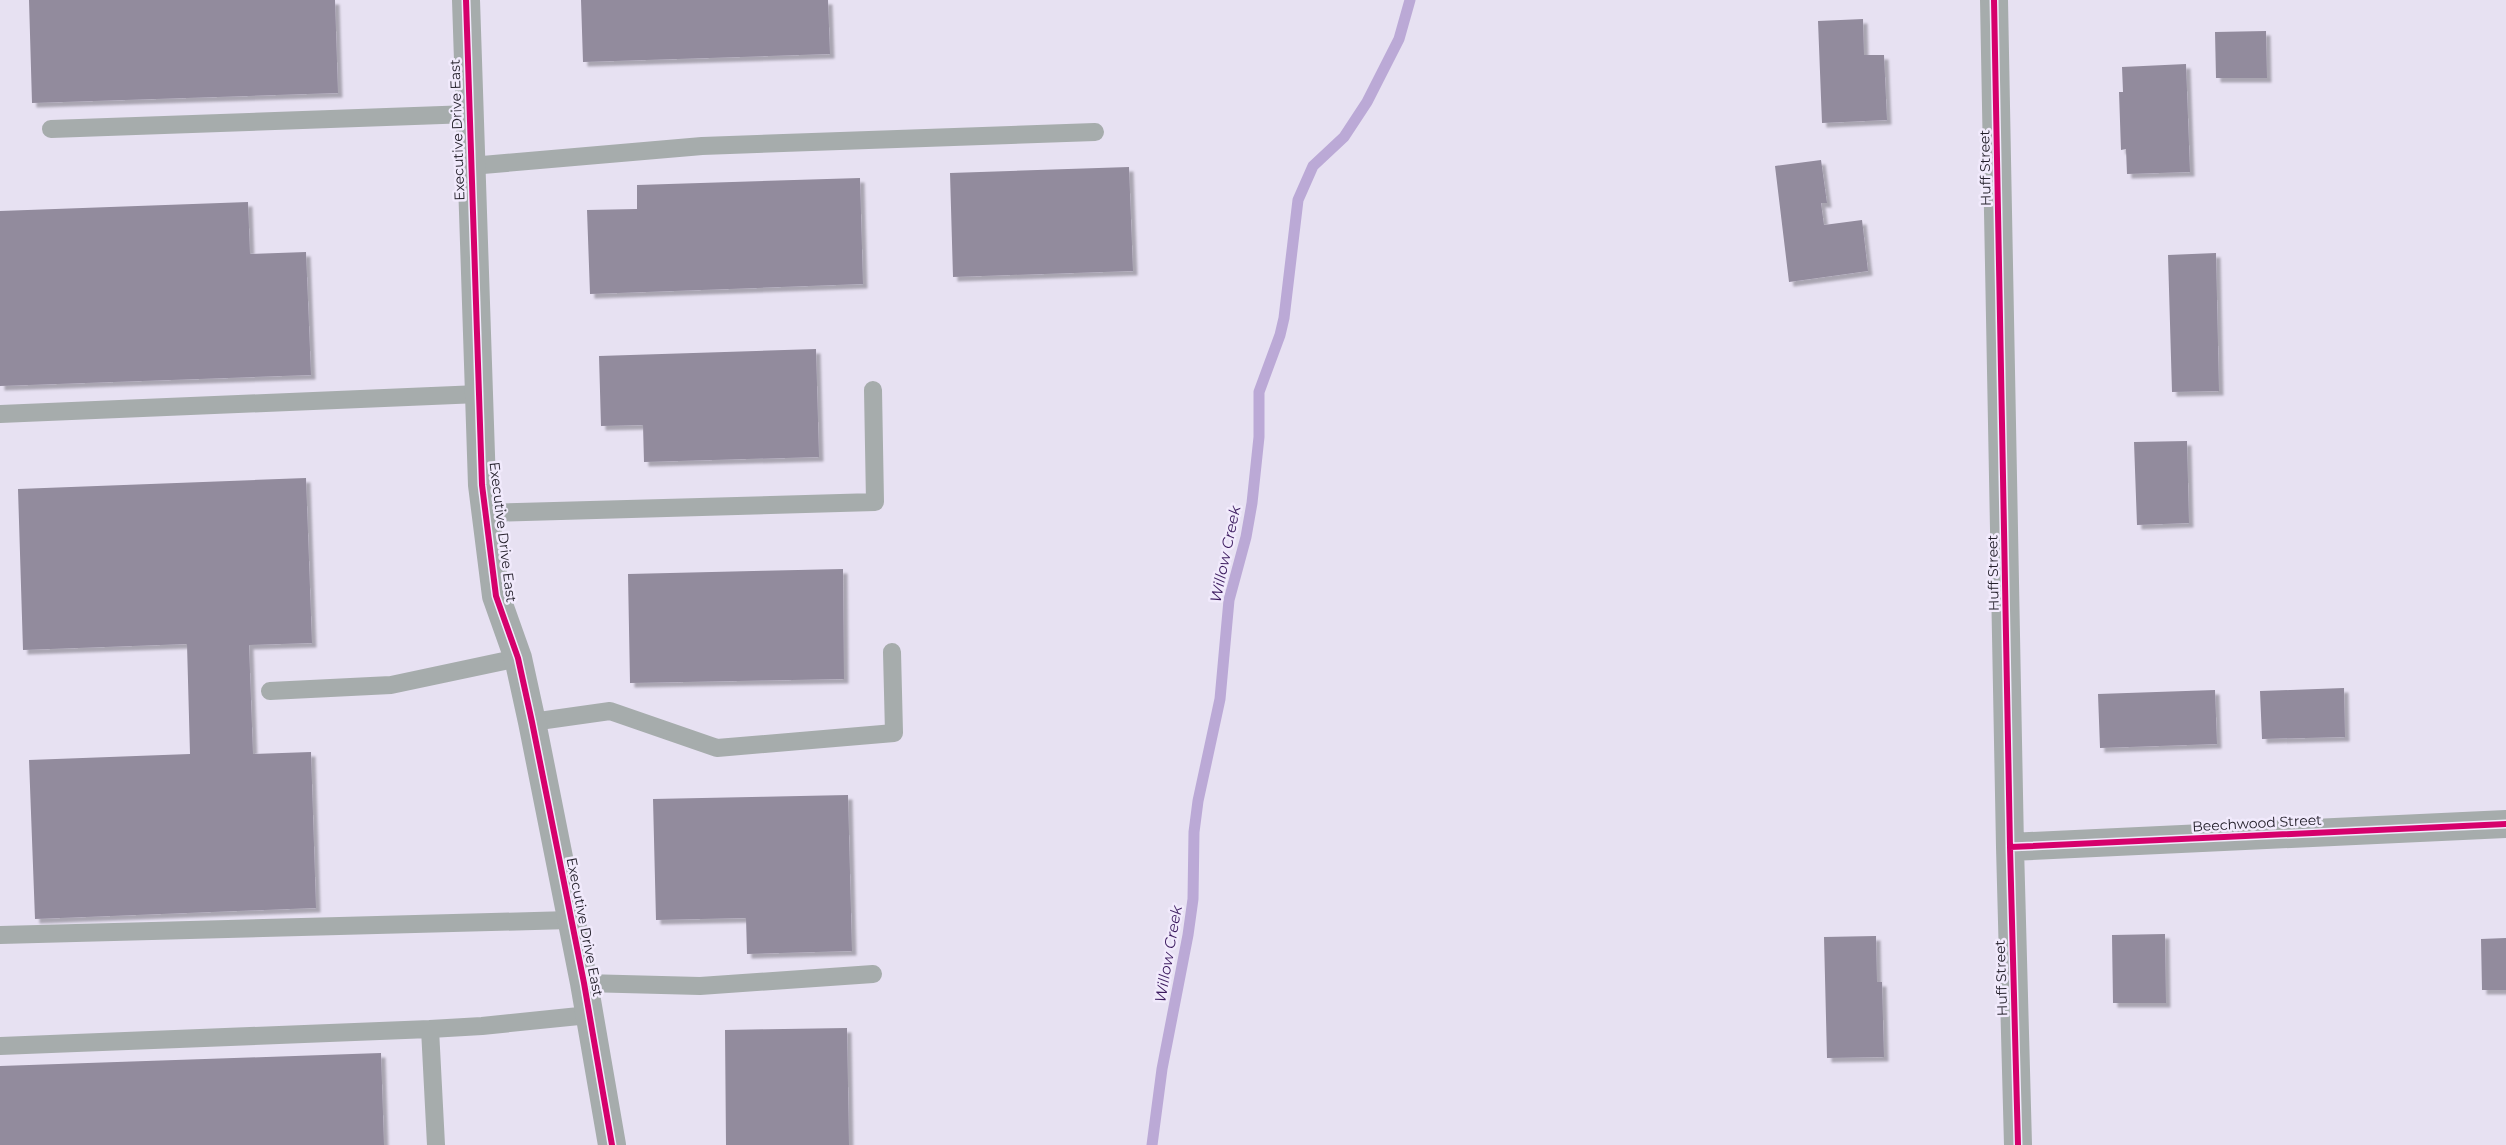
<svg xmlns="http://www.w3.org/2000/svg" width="2506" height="1145" viewBox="0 0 2506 1145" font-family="Montserrat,sans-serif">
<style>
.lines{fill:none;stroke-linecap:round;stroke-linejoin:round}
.stream{stroke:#bba9d6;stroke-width:11}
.building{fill:#928b9d;filter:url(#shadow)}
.service{stroke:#a6acac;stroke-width:18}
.minor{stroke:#a6acac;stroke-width:28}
.cycleway-casing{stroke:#f1eafc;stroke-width:9}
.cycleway{stroke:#d6006c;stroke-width:6}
.labels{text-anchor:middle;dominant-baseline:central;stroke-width:5;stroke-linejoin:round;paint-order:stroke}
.street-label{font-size:14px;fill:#24202b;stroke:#f1eafc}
.water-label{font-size:15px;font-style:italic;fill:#3c1b5f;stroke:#f1eafc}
</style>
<defs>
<filter id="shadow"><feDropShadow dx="4.5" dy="4.5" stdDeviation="1" flood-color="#0004"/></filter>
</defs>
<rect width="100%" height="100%" fill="#e7e1f2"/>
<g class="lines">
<!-- stream -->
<path class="stream" d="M1152 1145 1162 1069 1188 935 1193 899 1194 832 1198 801 1220 699 1229 600 1246 537 1252 503 1259 437V392L1280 335 1284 318 1298 200 1313 166 1344 137 1367 102 1399 39 1410 0"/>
</g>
<!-- building -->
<path class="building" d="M29 0H335L338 93 32 103Z
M581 0H828L830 54 583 62Z
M1863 19 1864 55H1884L1887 120 1822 123 1818 21Z
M2266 31 2267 78H2216L2215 32Z
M2186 64 2190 172 2127 174 2126 149 2121 150 2119 92H2123L2122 67Z
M1821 160 1827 203H1821L1824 225 1862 220 1868 271 1789 282 1775 166Z
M1129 167 1133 271 953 277 950 173Z
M860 178 863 284 590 294 587 210 637 209V185Z
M248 202 250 254 306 252 311 375 0 386V211Z
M2216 253 2219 391 2172 392 2168 255Z
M816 349 819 457 644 462 643 425 601 426 599 356Z
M2187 441 2189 523 2137 525 2134 442Z
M306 478 312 643 249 645 253 754 311 752 316 908 35 919 29 760 190 754 187 644 23 650 18 489Z
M843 569 844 679 630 683 628 574Z
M2344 688 2345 737 2262 739 2260 691Z
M2215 690 2217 744 2100 748 2098 694Z
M848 795 852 951 747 954 746 918 656 920 653 799Z
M2165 934 2166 1003H2113L2112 935Z
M1876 936 1877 982H1882L1884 1057 1827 1058 1824 937Z
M2506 938V990H2482L2481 939Z
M847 1028 849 1145H726L725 1030Z
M381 1053 384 1145H0V1066Z"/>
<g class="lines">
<!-- service -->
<path class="service" d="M51 129 470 114
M471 166 702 146 1095 132
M0 414 479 394
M486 513 875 502 873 390
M270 691 391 685 518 658
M532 722 610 711 717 748 894 733 892 652
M0 935 570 920
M584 983 700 986 873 974
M0 1046 430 1029
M436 1145 430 1029 482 1026 589 1015"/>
<!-- minor -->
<path class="minor" d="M466 0 482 485 496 596 518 658 532 722 584 983 612 1145
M1994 0 2010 847 2018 1145
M2010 847 2506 824"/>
<!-- cycleway casing -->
<g class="cycleway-casing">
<path id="cycleway" d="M466 0 482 485 496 596 518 658 532 722 584 983 612 1145
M1994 0 2010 847 2018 1145
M2010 847 2506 824"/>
</g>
<!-- cycleway -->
<use href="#cycleway" class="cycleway"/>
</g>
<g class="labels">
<!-- street labels -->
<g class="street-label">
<text transform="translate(457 130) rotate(-92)">Executive Drive East</text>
<text transform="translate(1985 168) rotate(-91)">Huff Street</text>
<text transform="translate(503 532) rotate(83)">Executive Drive East</text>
<text transform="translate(1993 573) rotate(-91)">Huff Street</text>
<text transform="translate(2257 823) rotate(-3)">Beechwood Street</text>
<text transform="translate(585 927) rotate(79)">Executive Drive East</text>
<text transform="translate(2001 978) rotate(-92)">Huff Street</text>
</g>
<!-- water labels -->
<g class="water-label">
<text transform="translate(1225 554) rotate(-78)">Willow Creek</text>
<text transform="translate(1168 954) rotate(-80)">Willow Creek</text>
</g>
</g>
</svg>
